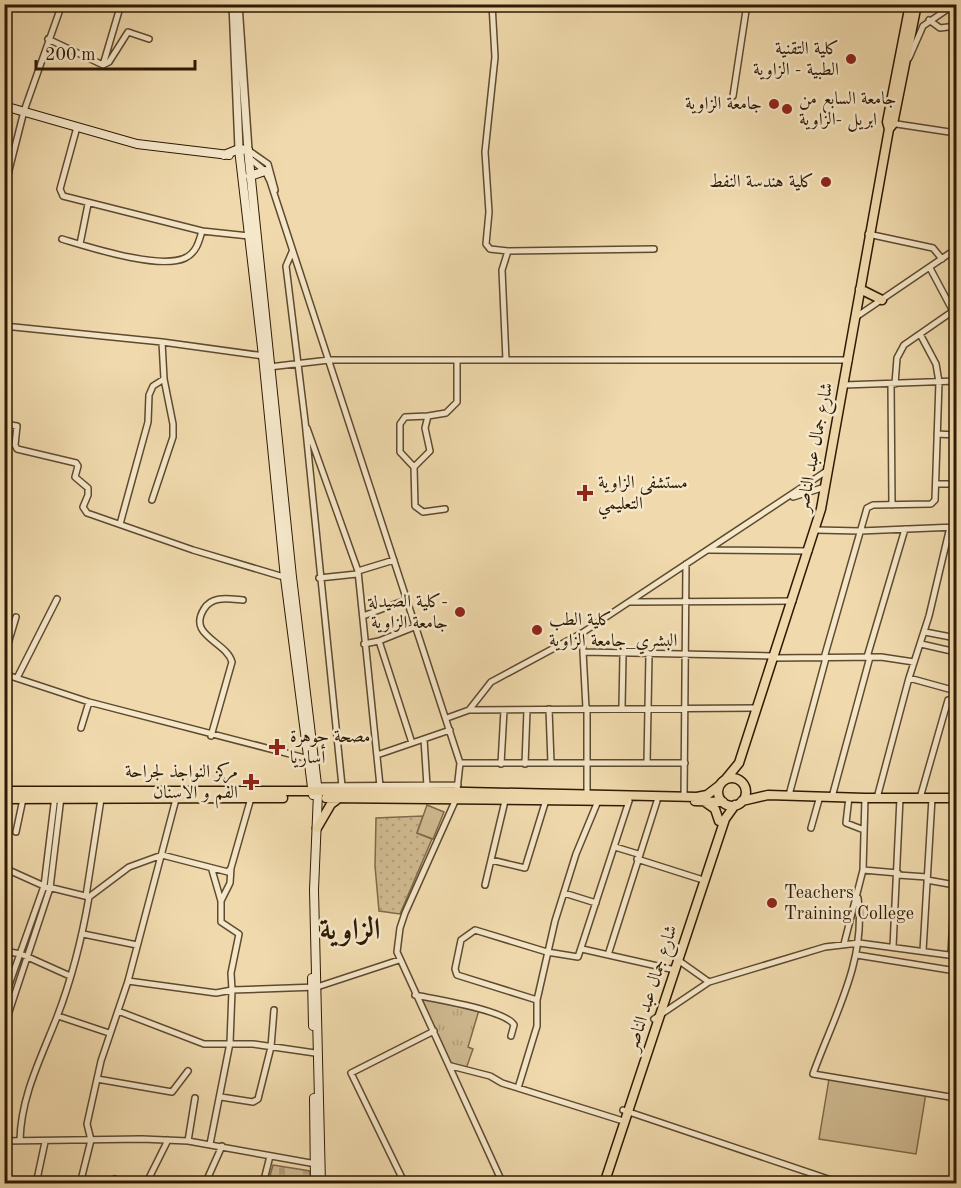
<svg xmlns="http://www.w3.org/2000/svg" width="961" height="1188" viewBox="0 0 961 1188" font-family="'Old Standard TT',Amiri,serif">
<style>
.grass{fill:url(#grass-dots);stroke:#7e6a4a;stroke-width:1.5}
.cemetery{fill:url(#cemetery-stones);stroke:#7e6a4a;stroke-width:1.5}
.park{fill:url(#park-tufts);stroke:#7e6a4a;stroke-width:1.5}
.pitch{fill:#cfb990;stroke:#7e6a4a;stroke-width:1.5}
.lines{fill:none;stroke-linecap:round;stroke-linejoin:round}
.minor-casing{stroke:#5e4a2e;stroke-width:8}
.tertiary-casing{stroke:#5e4a2e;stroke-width:10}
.secondary-casing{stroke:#2e1a03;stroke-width:10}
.primary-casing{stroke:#2e1a03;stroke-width:11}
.minor{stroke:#f5e7ca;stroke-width:5}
.tertiary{stroke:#f5e7ca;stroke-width:7}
.secondary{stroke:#f5e7ca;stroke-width:8}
.primary{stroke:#f0daad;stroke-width:8}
.poi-dot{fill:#8f2418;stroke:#f5e7ca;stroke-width:2}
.labels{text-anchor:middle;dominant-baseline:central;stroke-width:5;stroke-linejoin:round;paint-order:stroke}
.poi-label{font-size:18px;fill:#2e1a03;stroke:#f5e7ca;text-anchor:end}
.street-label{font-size:18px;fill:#2e1a03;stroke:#f5e7ca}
.town-label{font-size:30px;font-weight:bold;fill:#2e1a03;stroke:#f5e7ca}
</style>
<defs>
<pattern id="grass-dots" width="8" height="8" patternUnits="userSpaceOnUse" patternTransform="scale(1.5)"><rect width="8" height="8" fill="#cfb990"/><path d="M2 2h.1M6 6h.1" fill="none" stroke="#b29e7b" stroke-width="1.8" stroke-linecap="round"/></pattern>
<pattern id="cemetery-stones" width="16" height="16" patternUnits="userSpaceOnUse" patternTransform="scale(1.5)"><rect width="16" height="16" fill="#cfb990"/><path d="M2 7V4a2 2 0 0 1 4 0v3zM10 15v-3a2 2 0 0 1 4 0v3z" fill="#b29e7b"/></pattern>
<pattern id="park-tufts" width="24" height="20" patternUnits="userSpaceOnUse" patternTransform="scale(1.5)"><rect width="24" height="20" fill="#cfb990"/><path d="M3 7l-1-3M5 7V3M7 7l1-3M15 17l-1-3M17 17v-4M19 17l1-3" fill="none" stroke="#b29e7b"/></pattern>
</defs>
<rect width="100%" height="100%" fill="#f0daad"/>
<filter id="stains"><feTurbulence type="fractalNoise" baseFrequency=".00333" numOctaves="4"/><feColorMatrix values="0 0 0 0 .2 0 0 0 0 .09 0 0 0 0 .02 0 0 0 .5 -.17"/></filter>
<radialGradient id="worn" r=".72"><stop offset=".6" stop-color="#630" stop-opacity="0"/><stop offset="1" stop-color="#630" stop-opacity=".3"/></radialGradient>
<!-- grass -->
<path class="grass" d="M423 816 417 833 432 839 400 914 379 911 375 866 376 818Z"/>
<!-- cemetery -->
<path class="cemetery" d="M273 1165 310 1171V1183H268Z"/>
<!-- park -->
<path class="park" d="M416 995 479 1010 468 1047 473 1049 466 1069 452 1066Z"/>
<!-- pitch -->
<path class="pitch" d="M427 805 444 812 433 839 417 833Z
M829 1079 926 1093 916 1154 819 1139Z"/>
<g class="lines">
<!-- minor casing -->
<g class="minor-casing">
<path id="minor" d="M216 4 233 10
M492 4 495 57 485 152 489 212 486 244 490 249 508 251
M929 20 940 28 956 26
M48 39 103 65 109 62 128 32 149 39
M909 58 923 26 955 4
M103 65 121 4
M733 96 747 4
M890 123 956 133
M77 127 60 189 63 196 202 231 249 236
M248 150 268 164 275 190
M248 157 265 171 270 181 460 763 456 799 405 913 400 928 397 952 503 1184
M4 190 24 111 62 4
M868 234 933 248 942 259
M62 239C89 247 159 270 185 258 196 253 199 242 202 231
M80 244 88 204
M292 252 286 266 305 421 342 786
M930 268 956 317
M856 317 956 249
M4 326 162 342 264 356
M506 360 502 270 508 251 654 249
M269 367 329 360H849
M891 384 892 505
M895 384 897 358 904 345 953 311
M844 385 956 381
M4 424 17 426 15 445 17 449 76 463 78 466 75 477 88 488V495L83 507 87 513 193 550 287 578
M307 428 358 571 380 786
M937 434 956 435
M414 467 400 452V424L405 417 428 416
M936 484H956
M793 497 825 487
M152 500 173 437V424L164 379 162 342
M445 509 423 512 415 506 414 467 430 451 425 428 428 416 446 413 457 402V360
M120 524 148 422 149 395 153 386 164 379
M816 530 860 531 956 527
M709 550 809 551
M358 571 394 560
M319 578 357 574
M630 602 793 601
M363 616 406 600
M925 632 956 638
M582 633 586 708
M379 641 412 743
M364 644 379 641 414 627
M921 644 956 652
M584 652 775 656
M4 657 16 617
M867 657 905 529
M774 658 881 657 914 662
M824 658 867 508 873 505 931 504 935 500 939 382 936 364 920 334
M4 674 89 702 309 759
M17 678 57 599
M909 678 956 691
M622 707 623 655
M587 708V794
M549 709 551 763
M469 710 757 708
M447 718 469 710 491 682 582 633 828 470
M81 728 89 702
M211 736 232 662C226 641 187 636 204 609 212 595 230 599 243 600
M424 739 427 786
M377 755 450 730
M460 763H685
M647 763 649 654
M501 764 504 710
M525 764 527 710
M318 786 458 785
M789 795 826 658
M684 797 686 564
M832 797 870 657
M849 797 846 823 864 830
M877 798 909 678 929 616 950 527
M920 798 948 700H956
M811 828 820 796
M16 832 23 799
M615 847 638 854
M637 859 700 879
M491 860 525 868 546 800
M4 868 44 886 89 897 129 867 162 855 228 872 231 868 251 798
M212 870 221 901V922L239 934 231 973 232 990 317 987 399 960
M863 870 898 873
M898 875 927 877
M927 880 955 885
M485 885 505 801
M564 893 596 903
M86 896 101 799
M858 898C867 960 833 1018 813 1074L956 1098
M221 901 230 883 231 868
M83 934 137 945
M844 944 863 870 865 798
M893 947 900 798
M582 949 675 970
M4 951 21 954 70 976
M923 951 932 798
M608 955 657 801
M857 955 956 971
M951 955 956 857
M678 960 709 982
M128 981 216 993 232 990 230 1043 210 1144
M415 995C434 999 506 1010 514 1025L511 1036
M4 999 44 886 55 796
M537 1000 457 975 455 969 461 940 475 930 547 952 578 957 629 801
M118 1011 204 1044H253L315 1053
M58 1016 109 1033
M654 1019 709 982 825 947 859 943 956 956
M4 1027 50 888 61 797
M451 1066 490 1076 502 1083 620 1120
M97 1079 172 1092 188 1071
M518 1088 537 1026V1000L555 921 576 854 598 801
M221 1097 253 1102 258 1099 271 1047 274 1010
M623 1110 843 1184
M20 1140C21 1096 41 1058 57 1017 72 978 82 938 89 897
M4 1141 142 1139 188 1141 316 1164
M188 1141 195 1098
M403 1180 351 1073 434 1031
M36 1184 45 1142
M80 1184 91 1140 87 1124 101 1061 128 981 176 799
M113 1184 115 1179
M146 1184 168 1140
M205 1184 222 1146
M263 1184 270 1156"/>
</g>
<!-- tertiary casing -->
<g class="tertiary-casing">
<path id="tertiary" d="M233 4 239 149
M238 4 248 150"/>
</g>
<!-- secondary casing -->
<g class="secondary-casing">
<path id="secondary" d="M4 106 137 144 229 155
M239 149 263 356 285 578 313 795
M224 155 239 149 248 150 292 577 318 793 314 890 321 1184
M250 176 265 171
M312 978 313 1026
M314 1098 315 1184"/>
</g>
<!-- primary casing -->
<g class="primary-casing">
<path id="primary" d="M889 129 887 122 910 4
M860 289 882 300
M718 792a14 14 0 1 1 28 0a14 14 0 1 1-28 0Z
M725 780 739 763 821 509 889 129 893 124 917 4
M4 791H424L697 797 707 795 720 785
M326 798 625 801
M4 799 283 798
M695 801 723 802
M742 801 768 795 865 798H956
M705 802 715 809 719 821
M317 828 331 804 339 798
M604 1184 725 819 735 805"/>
</g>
<!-- minor -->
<use href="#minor" class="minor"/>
<!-- tertiary -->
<use href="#tertiary" class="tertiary"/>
<!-- secondary -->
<use href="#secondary" class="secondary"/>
<!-- primary -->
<use href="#primary" class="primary"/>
</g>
<!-- markers -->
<g class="poi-dot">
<circle cx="851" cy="59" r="6"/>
<circle cx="774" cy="104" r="6"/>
<circle cx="787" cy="109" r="6"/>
<circle cx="826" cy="182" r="6"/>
<path d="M582 484h6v6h6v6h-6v6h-6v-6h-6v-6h6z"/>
<circle cx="460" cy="612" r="6"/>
<circle cx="537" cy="630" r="6"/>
<path d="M274 738h6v6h6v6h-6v6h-6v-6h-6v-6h6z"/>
<path d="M248 773h6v6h6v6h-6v6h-6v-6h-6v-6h6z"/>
<circle cx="772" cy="903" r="6"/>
</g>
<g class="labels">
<!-- poi labels -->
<g class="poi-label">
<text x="839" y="49">كلية التقنية<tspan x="839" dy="21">الطبية - الزاوية</tspan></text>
<text x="799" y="99" text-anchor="start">جامعة السابع من<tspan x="799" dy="21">ابريل -الزاوية</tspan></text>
<text x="762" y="104">جامعة الزاوية</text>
<text x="814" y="182">كلية هندسة النفط</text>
<text x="598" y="483" text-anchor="start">مستشفى الزاوية<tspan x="598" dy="21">التعليمي</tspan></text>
<text x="448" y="602">كلية الصيدلة-<tspan x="448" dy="21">جامعة الزاوية</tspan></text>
<text x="549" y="620" text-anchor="start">كلية الطب<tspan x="549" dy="21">البشري_جامعة الزاوية</tspan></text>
<text x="290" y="737" text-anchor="start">مصحة جوهرة<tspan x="290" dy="21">أساريا</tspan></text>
<text x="238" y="772">مركز النواجذ لجراحة<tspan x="238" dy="21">الفم و الاسنان</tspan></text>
<text x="784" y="893" text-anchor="start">Teachers<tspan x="784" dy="21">Training College</tspan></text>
</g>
<!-- street labels -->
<g class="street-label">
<text transform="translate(815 447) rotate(-79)">شارع جمال عبد الناصر</text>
<text transform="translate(652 988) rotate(-72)">شارع جمال عبد الناصر</text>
</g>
<!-- town labels -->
<g class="town-label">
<text x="350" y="931">الزاوية</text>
</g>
</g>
<!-- margin -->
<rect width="961" height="1188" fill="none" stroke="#f0daad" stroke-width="24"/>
<rect x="6" y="6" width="949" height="1176" fill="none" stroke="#2e1a03" stroke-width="3"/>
<rect x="12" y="12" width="937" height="1164" fill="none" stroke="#2e1a03" stroke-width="1.5"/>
<!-- scale -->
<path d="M36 60v9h159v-9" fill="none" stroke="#2e1a03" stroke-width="3"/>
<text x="45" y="60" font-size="18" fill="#2e1a03" stroke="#f5e7ca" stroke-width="4.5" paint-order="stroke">200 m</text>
<rect width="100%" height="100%" filter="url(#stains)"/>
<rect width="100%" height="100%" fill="url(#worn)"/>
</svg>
